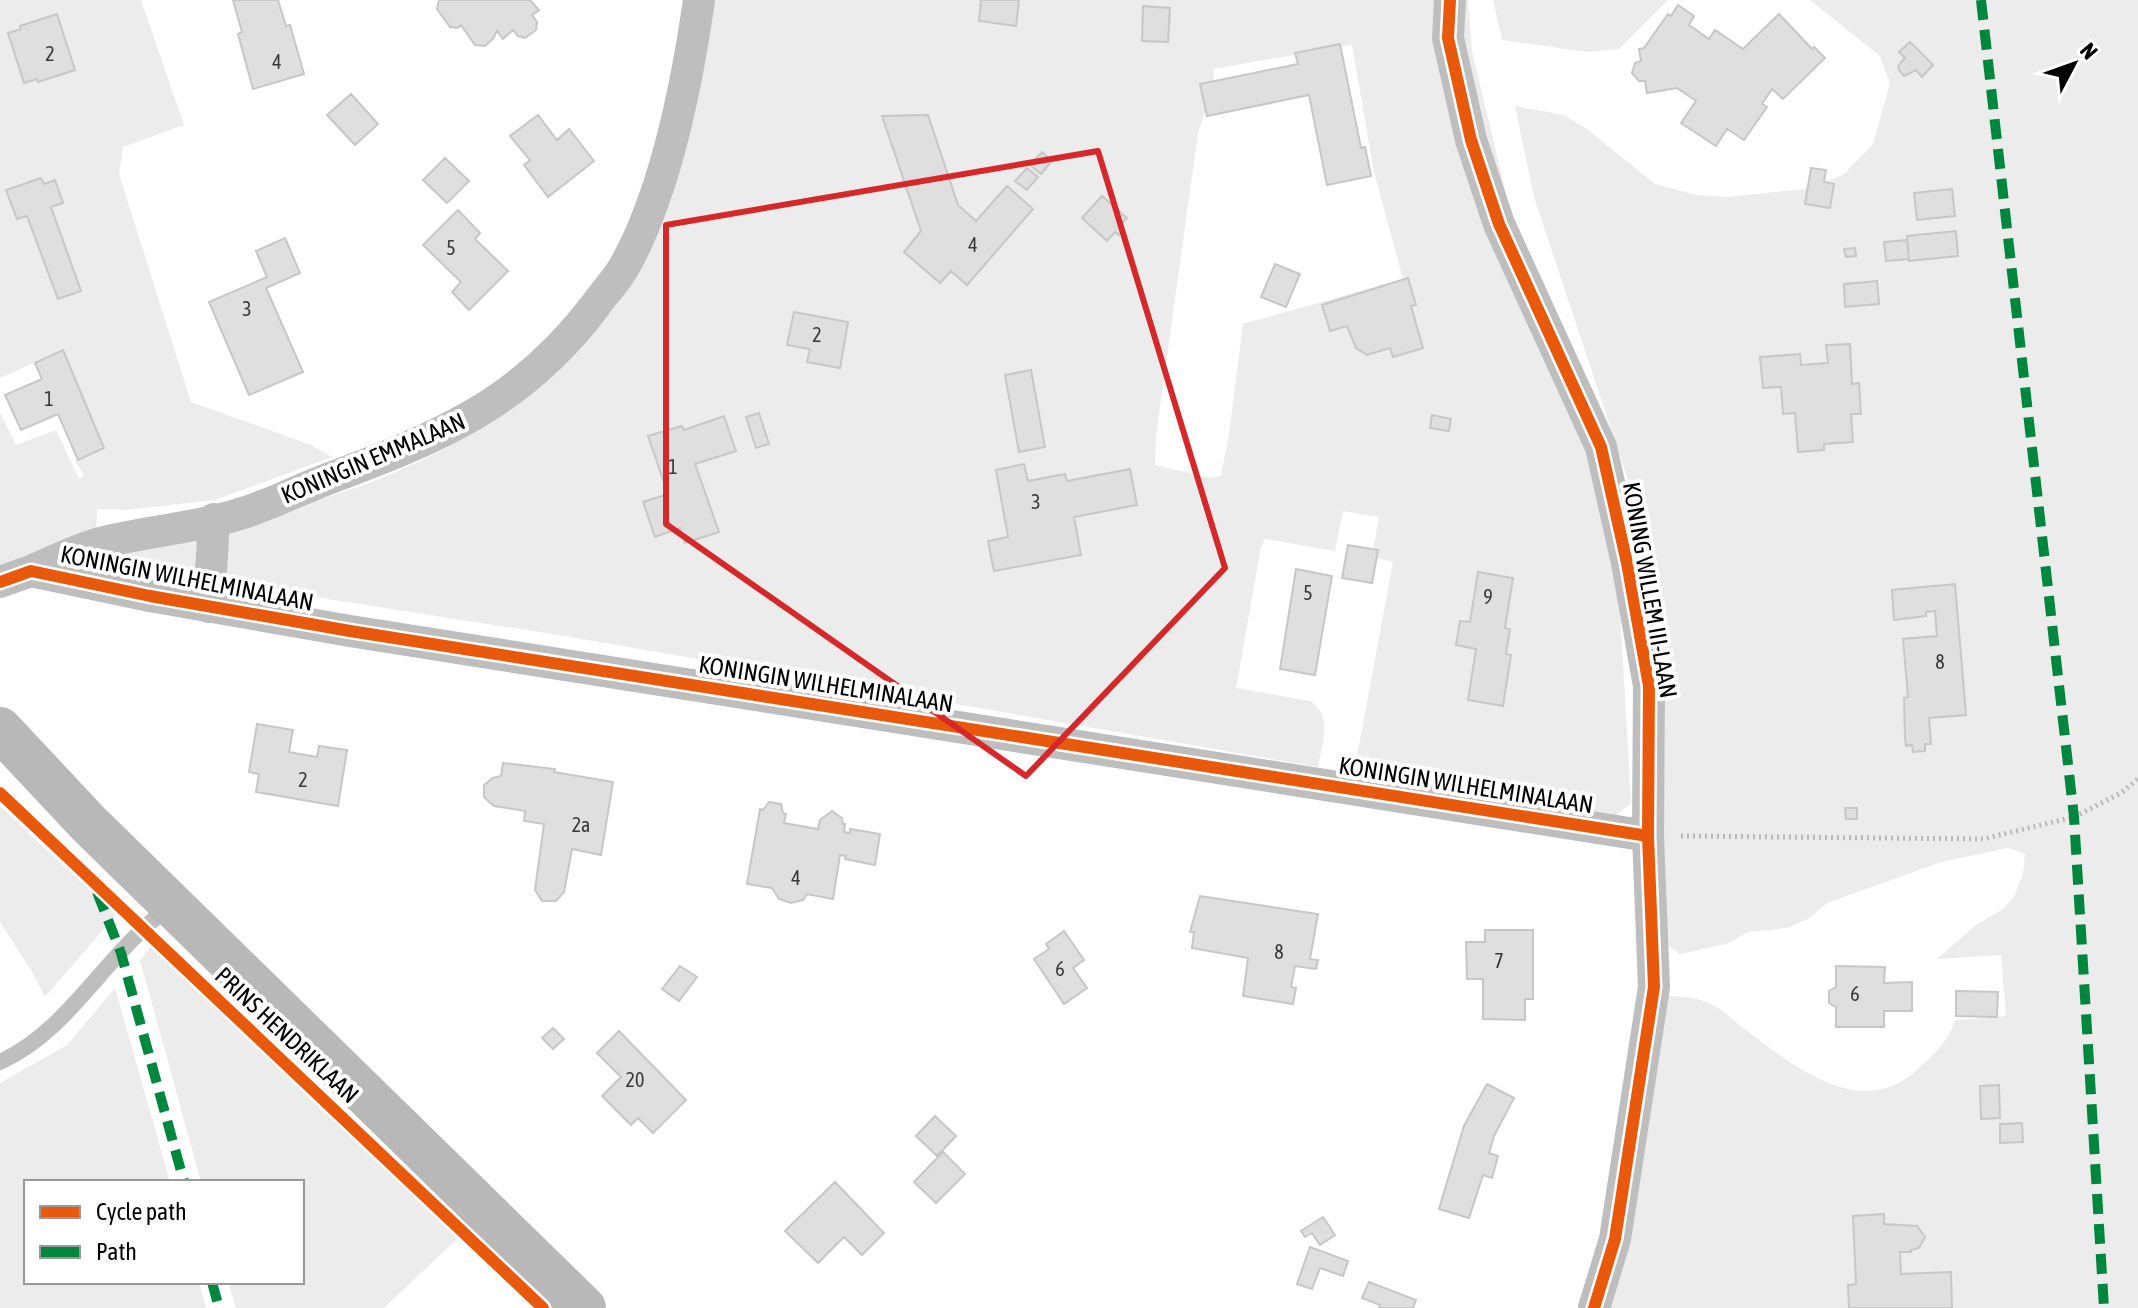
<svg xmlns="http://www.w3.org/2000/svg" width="2138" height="1308" viewBox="0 0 2138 1308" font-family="'Asap Condensed',sans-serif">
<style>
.green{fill:#ececec;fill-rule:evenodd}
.building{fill:#dfdfdf;stroke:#c7c7c7;stroke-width:2}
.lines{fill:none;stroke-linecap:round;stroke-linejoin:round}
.path{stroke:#b9b9b9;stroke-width:5;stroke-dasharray:2 4;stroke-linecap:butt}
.lane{stroke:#bebebe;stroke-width:16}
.street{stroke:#bebebe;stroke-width:32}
.secondary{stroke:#b8b8b8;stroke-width:44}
.quiet{stroke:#00873e;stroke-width:10;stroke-dasharray:20 10;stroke-linecap:butt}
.cycleway-casing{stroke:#fff;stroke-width:17}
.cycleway{stroke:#e8590c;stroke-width:12}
.marked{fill:none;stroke:#d62828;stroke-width:6;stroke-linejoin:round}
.labels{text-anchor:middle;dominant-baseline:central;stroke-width:8;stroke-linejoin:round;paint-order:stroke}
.number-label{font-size:20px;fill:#383838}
.street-label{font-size:24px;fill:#000;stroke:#fff}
</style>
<rect width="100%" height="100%" fill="#fff"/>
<!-- green -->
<path class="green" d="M0 0H141L184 125 123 147 119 174 191 402 311 445 332 457 215 500 126 510 97 509 96 536 0 575V413L16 445 56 430 79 479 84 475 75 461 104 447 63 350 0 378ZM57 14 75 70 24 83 8 33 21 29V26ZM40 178 44 184 55 180 63 202 51 207 81 290 59 299 27 216 17 219 6 190Z
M711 0H1468L1472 51 1516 236 1592 440 1617 558 1631 803 1611 820 1562 808 1354 773 1393 562 1372 557 1379 517 1343 511 1335 551 1265 539 1261 547 1236 688 1310 701C1333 715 1322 745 1318 767L565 636 226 583 229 527C266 515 303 505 340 493 482 447 620 348 670 203 676 186 678 167 682 149 693 100 702 50 711 0ZM1352 45 1374 172 1403 279 1243 324 1229 434 1221 476 1211 478 1155 465 1156 436 1198 133 1209 101 1216 99 1213 69Z
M1493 0H1668L1619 49 1587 52 1502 40Z
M1810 0H2138V1308H1603L1659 996C1677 996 1696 996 1712 1005 1723 1010 1733 1020 1742 1027 1791 1064 1862 1124 1919 1068 1934 1054 1950 1040 1955 1020L2006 1016 2001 955 1937 959 1976 925 2003 909 2014 897 2023 874 2025 854 2008 848 1941 862 1827 903 1808 919 1787 928 1748 932 1726 944 1680 954 1658 939 1650 637 1644 561 1629 483 1534 197 1515 106 1564 115 1587 129 1655 184 1697 195 1726 197 1805 189 1843 175 1873 144 1890 83 1880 56Z
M197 532 196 569 191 579 164 570 98 559Z
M0 806 116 915 45 997 34 975 0 922Z
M158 939 458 1238 384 1308H236L228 1282H302V1182H201L140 960Z
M115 988 170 1182H26V1282H199L206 1308H0V1083L67 1045Z"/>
<!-- building -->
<path class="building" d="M233 0H278L286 26 290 25 304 74 253 89 238 34 242 32Z
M439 0H530L539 10 532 15 537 22 536 30 525 38 518 36 513 30 503 39 497 31 493 39 485 46 475 45 461 25 458 28 450 27 437 9Z
M981 0H1019L1016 26 979 21Z
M1678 5 1694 16 1689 25 1709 39 1715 30 1743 49 1779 14 1812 49 1814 47 1825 58 1783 99 1772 89 1762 104 1767 107 1744 140 1727 129 1716 146 1681 123 1696 101 1677 88 1647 93 1645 81H1639L1632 73 1635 63 1641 61 1639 49 1644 48 1668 14 1671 16Z
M1143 6 1170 8 1168 42 1142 41Z
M57 14 75 70 38 82 37 79 24 83 8 33 21 29 20 26Z
M1910 42 1933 65 1922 77 1916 70 1904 76 1899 70 1898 66 1905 58 1899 52Z
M1340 44 1361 148 1365 147 1371 176 1327 185 1309 95 1207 116 1200 84 1298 64 1295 53Z
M351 94 378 124 355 145 327 115Z
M538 115 557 140 569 129 594 161 548 197 524 165 530 160 510 136Z
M928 115 958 205 976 221 1007 186 1033 209 967 285 951 271 940 283 904 252 921 231 882 116Z
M1042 152 1052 161 1041 174 1030 165Z
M445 158 469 181 447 203 423 180Z
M1027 168 1038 177 1027 190 1015 181Z
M1811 168 1826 170 1824 182 1834 184 1830 208 1805 204Z
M41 178 44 184 55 180 63 203 51 207 81 291 58 299 27 216 17 219 6 190Z
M1952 189 1955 216 1917 220 1914 193Z
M1102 196 1127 218 1119 226 1123 230 1119 235 1115 232 1107 241 1082 218Z
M458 210 480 233 475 239 508 271 469 310 452 292 461 282 423 245Z
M1956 231 1958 256 1909 261 1907 236Z
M285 238 300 273 266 288 303 372 249 395 209 302 267 277 256 251Z
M1907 240 1909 259 1886 261 1884 242Z
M1855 248 1856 256 1846 257 1844 249Z
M1275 264 1300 274 1286 307 1261 297Z
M1408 278 1416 305 1411 306 1423 348 1393 357 1390 348 1367 355 1356 348 1347 326 1330 331 1322 305Z
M1877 281 1879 304 1845 307 1844 284Z
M794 312 848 322 840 368 807 362 810 349 787 345Z
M1850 344 1852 384 1859 383 1861 414H1851L1853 442 1824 444V450L1798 452 1795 413 1783 414 1781 387 1763 388 1760 357 1800 354 1801 365 1828 363 1826 345Z
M63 350 104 448 78 460 58 414 21 430 5 395 42 379 35 363Z
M1031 370 1045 447 1019 452 1005 375Z
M759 413 769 444 756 448 746 417Z
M1432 415 1451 419 1449 431 1430 428Z
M724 416 736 451 695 464 719 532 685 543 680 528 655 537 643 502 668 494 648 436 682 426 684 430Z
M1024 464 1028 481 1065 474 1067 481 1130 469 1137 505 1074 517 1081 555 994 571 988 541 1008 537 996 470Z
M1348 545 1378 550 1372 583 1342 578Z
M1296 569 1332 576 1315 675 1280 669Z
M1478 572 1513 578 1505 628 1510 629 1506 654 1511 655 1503 706 1468 700 1476 649 1456 645 1460 621 1470 622Z
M1955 584 1966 715 1929 718 1931 744H1925V751L1913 752 1912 745 1906 746 1905 738 1904 698 1908 697 1903 639 1937 636 1935 611 1926 612V616L1894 620 1892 590Z
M257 724 293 730 289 752 317 757 319 746 347 750 338 806 256 792 259 774 249 772Z
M503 763 555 769 554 772 613 782 601 855 572 849 564 892 556 901H542L535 890 544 824 524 821 525 811 494 806 484 797V785L493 778 501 776Z
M769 802 781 804 783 813 786 814 784 823 818 829 820 820 832 811 842 818 843 824H845L844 832 850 833V829L880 834 875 865 845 859 846 856 840 855 833 899 807 894 803 900 791 903 779 899 772 888 747 884 760 809 763 810Z
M1845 808H1857V819H1846Z
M1200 896 1318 914 1310 959 1318 960 1316 969 1295 966 1291 987 1296 988 1293 1004 1243 996 1248 958 1192 948 1194 932H1190Z
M1485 930H1533V999H1525V1020L1483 1019V979H1467L1466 942H1485Z
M1064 931 1084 960 1073 968 1087 988 1064 1004 1034 959 1049 949 1046 944Z
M680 966 697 977 679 1001 662 989Z
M1836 966 1885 967 1884 983 1912 982V1011H1884V1027H1836V1007L1829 1003V991L1836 987Z
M1956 991 1998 992 1997 1017 1956 1016Z
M553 1028 564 1039 553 1049 542 1038Z
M619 1031 686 1100 653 1133 638 1118 631 1125 602 1096 621 1077 597 1053Z
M1487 1084 1514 1098 1494 1136 1489 1153 1498 1156 1492 1178 1483 1175 1469 1218 1439 1209 1464 1126Z
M1999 1085 2000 1118 1981 1119 1980 1086Z
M935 1116 956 1136 937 1156 916 1136Z
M2022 1123 2023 1142 2000 1143V1124Z
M943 1152 965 1174 936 1203 914 1182Z
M835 1182 884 1233 862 1255 844 1237 818 1263 785 1231Z
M1884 1214V1224L1917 1226 1925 1237 1919 1248 1911 1250V1252H1900L1901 1274 1951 1272 1952 1308H1849L1848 1285 1856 1284 1853 1216Z
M1323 1217 1335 1235 1320 1245 1312 1233 1305 1237 1301 1231Z
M1310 1247 1348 1261 1343 1276 1320 1268 1312 1289 1297 1284Z
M1369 1282 1416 1300 1413 1308H1379L1380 1305 1362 1298Z"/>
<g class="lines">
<!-- path -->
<path class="path" d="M1681 836 1983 839 2074 817 2121 793 2138 779"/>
<!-- lane -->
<path class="lane" d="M0 1062C61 1034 95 974 143 929 152 920 162 913 172 906"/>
<!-- street -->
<path class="street" d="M1450 0 1448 38 1471 140 1499 224 1601 447 1627 563 1649 686 1648 836 1654 987 1615 1239 1594 1308
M31 571C55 561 79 548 104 542 151 531 201 527 246 512 273 503 299 490 325 480 437 438 520 405 595 306 604 293 616 281 624 267 666 193 687 84 699 0
M0 582 31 571 150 596 350 631 1648 836
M209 607 214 519"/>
<!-- secondary -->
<path class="secondary" d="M0 729 88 823 584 1308"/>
<!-- quiet -->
<path class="quiet" d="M1981 0 2074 817 2104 1308
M97 892 121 953 184 1182
M212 1282 219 1308"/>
<!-- cycleway casing -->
<g class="cycleway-casing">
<path id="cycleway" d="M1450 0 1448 38 1471 140 1499 224 1601 447 1627 563 1649 686 1648 836 1654 987 1615 1239 1594 1308
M0 582 31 571 150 596 350 631 1648 836
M0 793 543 1308"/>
</g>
<!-- cycleway -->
<use href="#cycleway" class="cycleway"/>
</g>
<!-- marked area -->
<path class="marked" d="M1098 151 1225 568 1026 776 666 524V225Z"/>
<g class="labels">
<!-- number labels -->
<g class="number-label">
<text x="50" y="53">2</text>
<text x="277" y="61">4</text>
<text x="973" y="244">4</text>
<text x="451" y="247">5</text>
<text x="247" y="308">3</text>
<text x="817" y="334">2</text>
<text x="49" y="398">1</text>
<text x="673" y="466">1</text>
<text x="1036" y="501">3</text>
<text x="1308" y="592">5</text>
<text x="1488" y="596">9</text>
<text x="1940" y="661">8</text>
<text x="303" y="779">2</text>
<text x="581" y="824">2a</text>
<text x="796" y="877">4</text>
<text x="1279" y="951">8</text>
<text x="1499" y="960">7</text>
<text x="1060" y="968">6</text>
<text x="1855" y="993">6</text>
<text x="635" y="1079">20</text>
</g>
<!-- street labels -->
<g class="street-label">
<text transform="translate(373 458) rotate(-23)">KONINGIN EMMALAAN</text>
<text transform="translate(187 578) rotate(11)">KONINGIN WILHELMINALAAN</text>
<text transform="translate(1650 590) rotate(80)">KONING WILLEM III-LAAN</text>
<text transform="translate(826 684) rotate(9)">KONINGIN WILHELMINALAAN</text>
<text transform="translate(1466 785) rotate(9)">KONINGIN WILHELMINALAAN</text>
<text transform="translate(287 1035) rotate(43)">PRINS HENDRIKLAAN</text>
</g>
</g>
<!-- legend -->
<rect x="24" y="1180" width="280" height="104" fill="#ffffff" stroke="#999999" stroke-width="2"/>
<rect x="40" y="1206" width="40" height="12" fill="#e8590c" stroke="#999999" stroke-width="2"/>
<text x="96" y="1220" font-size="24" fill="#000000">Cycle path</text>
<rect x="40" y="1246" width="40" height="12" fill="#00873e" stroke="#999999" stroke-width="2"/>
<text x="96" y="1260" font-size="24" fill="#000000">Path</text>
<!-- north arrow -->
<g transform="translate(2074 64) rotate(49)" stroke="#ffffff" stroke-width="6" paint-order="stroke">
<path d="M0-6L14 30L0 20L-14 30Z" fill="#000000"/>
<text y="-12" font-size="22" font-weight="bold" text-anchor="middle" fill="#000000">N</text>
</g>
</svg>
